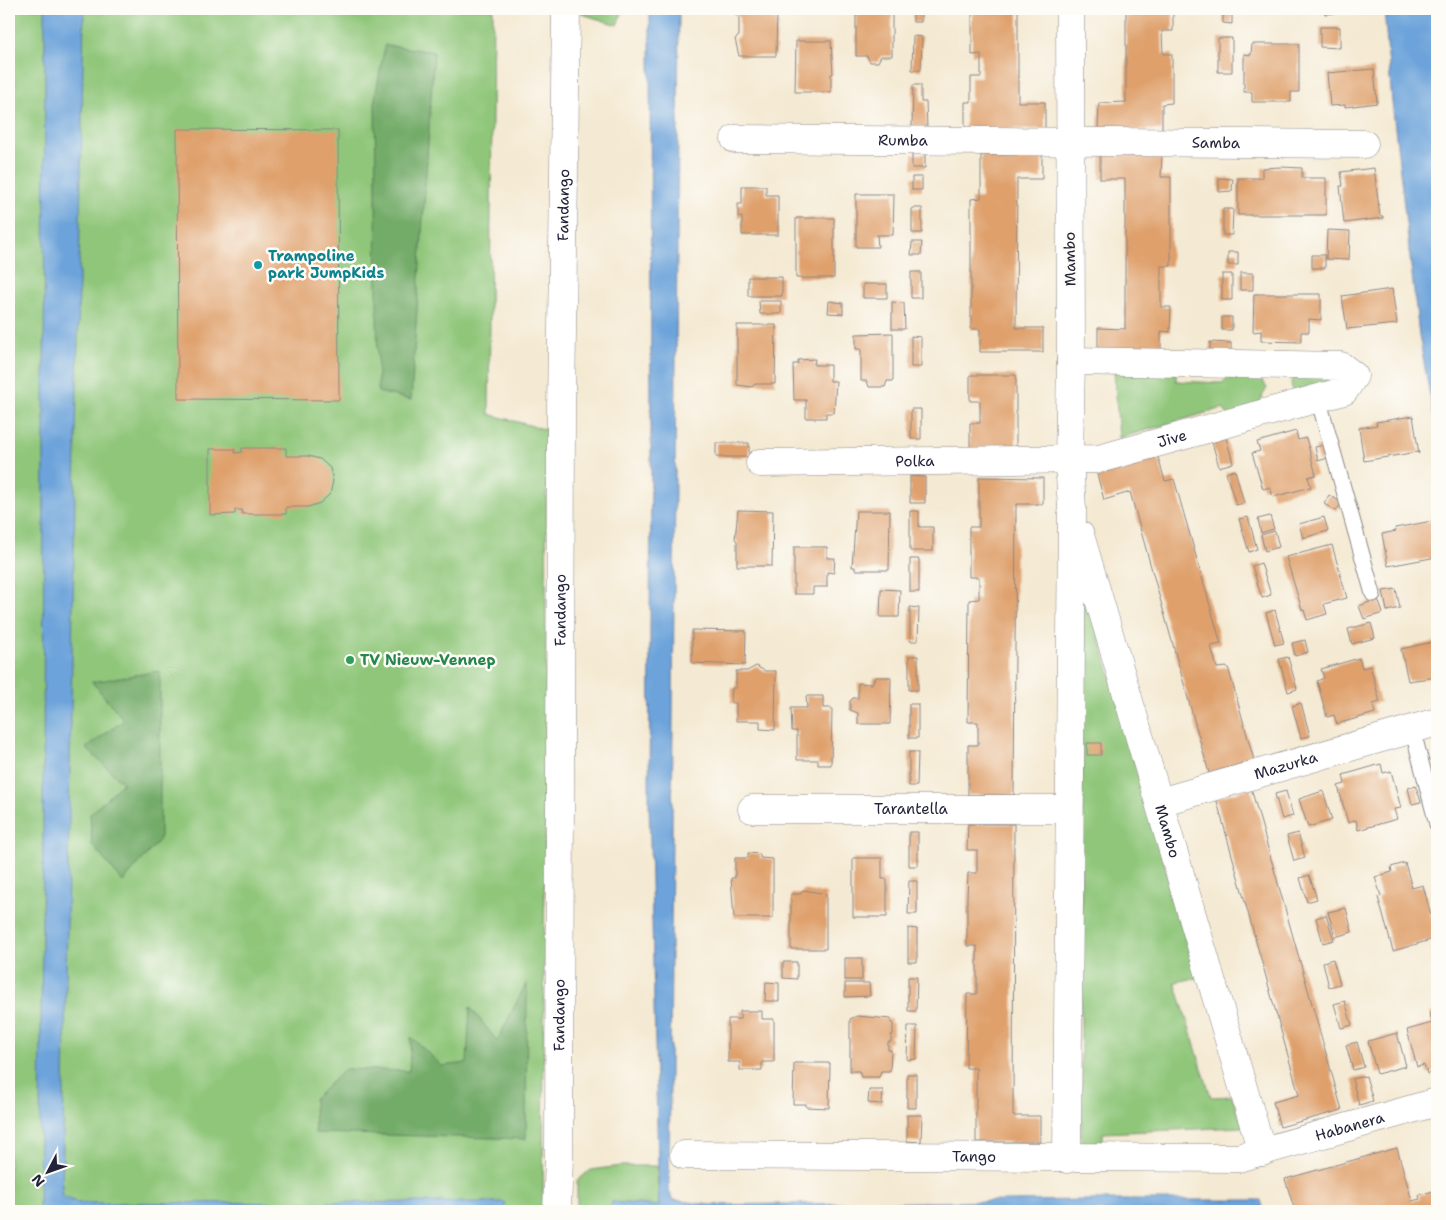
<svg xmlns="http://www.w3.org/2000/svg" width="1446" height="1220" viewBox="0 0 1446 1220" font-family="'Shantell Sans',sans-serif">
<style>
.green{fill:#8fc679;stroke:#58745a}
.forest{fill:#73ab69;stroke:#4a6652}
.water{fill:#6ca3da;stroke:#47628a}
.building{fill:#dfa06c}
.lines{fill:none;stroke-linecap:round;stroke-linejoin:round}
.lane-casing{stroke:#8b8686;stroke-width:17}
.street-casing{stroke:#8b8686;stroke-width:29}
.lane{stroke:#fff;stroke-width:15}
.street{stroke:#fff;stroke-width:28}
.culture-dot{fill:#0f9aa8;stroke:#fdfcf7;stroke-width:2}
.leisure-dot{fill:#2e9e5b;stroke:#fdfcf7;stroke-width:2}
.labels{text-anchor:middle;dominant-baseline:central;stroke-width:5;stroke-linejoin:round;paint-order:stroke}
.street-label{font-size:15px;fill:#22223b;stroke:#fdfcf7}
.culture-label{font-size:15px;font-weight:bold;fill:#0d838f;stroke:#fdfcf7;text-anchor:start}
.leisure-label{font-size:15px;font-weight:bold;fill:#27864d;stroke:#fdfcf7;text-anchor:start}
</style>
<rect width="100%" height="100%" fill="#fdfcf7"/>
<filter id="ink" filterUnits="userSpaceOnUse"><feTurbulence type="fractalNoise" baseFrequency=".02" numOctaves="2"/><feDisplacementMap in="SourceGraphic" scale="10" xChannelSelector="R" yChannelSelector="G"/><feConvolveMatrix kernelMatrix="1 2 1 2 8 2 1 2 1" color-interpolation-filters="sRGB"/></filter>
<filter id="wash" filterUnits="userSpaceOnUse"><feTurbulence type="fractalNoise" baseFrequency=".0096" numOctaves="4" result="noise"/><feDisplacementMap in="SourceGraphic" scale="20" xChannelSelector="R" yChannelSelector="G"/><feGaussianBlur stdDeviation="1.12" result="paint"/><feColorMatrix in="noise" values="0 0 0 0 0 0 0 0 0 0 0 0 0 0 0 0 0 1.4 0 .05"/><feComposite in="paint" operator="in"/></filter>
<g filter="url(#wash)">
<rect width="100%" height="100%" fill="#f4e9d2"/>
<!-- green -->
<path class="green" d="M10 9H493L489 414 547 430 543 1211H9Z
M582 9H617L623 11 617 25 582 14Z
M1114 370 1176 372V381L1222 383 1232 373 1258 375 1267 388 1259 402 1229 417 1223 408 1119 438Z
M1297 375 1333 378 1335 384 1298 395 1292 390 1291 382Z
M1081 572 1197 978 1175 982 1211 1097 1232 1096 1243 1127 1103 1133V1143L1081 1144Z
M621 1166H657L659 1206 612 1202 610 1211H577V1181L590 1170Z"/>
<!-- forest -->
<path class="forest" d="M385 45 434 52 411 400 378 392 375 98Z
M160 671V839L123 882 92 845 90 814 123 783 86 748 124 720 92 682Z
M527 982 526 1139 315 1133 314 1099 345 1069 409 1071 411 1037 442 1066 467 1063 470 1007 497 1041Z"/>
<!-- water -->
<path class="water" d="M45 9H84L62 1196 79 1203 505 1202V1211H39L43 834Z
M650 9H679L669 1191 673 1200 711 1205 1085 1200H1261L1264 1211H610L612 1202 659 1206 649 801 651 461Z
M1384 9H1437V435L1419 335 1392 102Z"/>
<g id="blocks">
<!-- building -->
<path class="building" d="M735 9H777L776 56H739L735 39 739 36V17L735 14Z
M856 9H892V56H881L878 62H870L867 56H856Z
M913 9H921V22H913Z
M972 9H1018V102H1045V129L965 128V102H971V77H981V54L972 55Z
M1126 9H1173V31H1162L1163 54H1172V103L1162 104V130L1098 129 1099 103 1126 102Z
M1223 9H1232V24L1223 23Z
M1324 9H1358V11L1325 14Z
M1320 27H1340V48L1320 47Z
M913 36 922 37 921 70H912Z
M1218 38H1232V72H1218Z
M796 41H831L833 74H831V92H795Z
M1252 44H1299V92H1291V102H1252V92H1244V54L1251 55Z
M1374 69 1377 103 1345 107V105L1330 106 1327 73Z
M913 85H921V102H926L927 128 912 127Z
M177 129 338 130 339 400 178 399Z
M912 154H925V168H912Z
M981 155H1042V179H1017L1016 328H1043V352H980V329H971V199L981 198Z
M1100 155H1162L1161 177H1171V266H1161V307H1171L1170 332 1161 331V353H1098V328L1125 329V179H1100Z
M1281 167 1302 168V178H1326V215H1238V178H1262V168Z
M1374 168 1380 216H1383V218L1344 223 1340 186H1343L1341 172Z
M912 177H922V190H912Z
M1219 178 1233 179 1232 191 1219 192Z
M742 186H766V195H778V235H742V217H738V204H742Z
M856 194H894L893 235H877L878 247H856Z
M912 208H922V233H912Z
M1223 209H1233L1232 235H1223Z
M796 218H834V278H796Z
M1327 230 1350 231 1349 260 1326 259Z
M912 242H922L921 255H911Z
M1228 252H1238V265H1228Z
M1312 255H1325V268H1312Z
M911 272H921V298H911Z
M1240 273H1253V290H1240Z
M1222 274H1232V300H1222Z
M748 277H782V296H748Z
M863 284H887V298H863Z
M1392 289 1397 324 1347 329 1342 296Z
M1254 294H1321V320L1309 319V332H1301V342L1261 341V331L1253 332Z
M759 301H781V314H760Z
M829 301 843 303V314L828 313Z
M892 302 904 303 905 329H892Z
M1222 317H1232V330H1222Z
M737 325H776L775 384H755L752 387 737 385Z
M893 333V381H887L885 387H869L867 381H861V349H856V334Z
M911 336 921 337V367H911Z
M1210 342 1231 343V353H1210Z
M815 359 814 365H830V381H836L834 413H826V418H806V400H794L793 364H798V360Z
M970 375H1016V448L970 449V423H980V401H970Z
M911 409H921V439H911Z
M1413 416 1419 454 1417 452 1364 461 1359 428 1377 425 1376 422Z
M1296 431 1298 440 1306 438 1316 475 1308 477 1311 487 1273 497 1270 487 1263 489 1252 453 1260 451 1257 442Z
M1226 438 1233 463 1219 467 1212 442Z
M716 443H749V457H716Z
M1324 445 1328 458 1318 461 1315 447Z
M242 448H286V456H308L320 459 330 468 333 481 330 494 320 503 308 507H286V514H242V510H235V514L210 515V449H235V453L242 452Z
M1158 457 1165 481 1174 479 1221 644 1211 646 1217 668 1228 667 1254 760 1209 773 1130 492 1104 500 1097 474Z
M1235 470 1244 503 1236 505 1226 473Z
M910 476 925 477V503H910Z
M979 477 1043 478V504H1016L1014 795H968V745H978V722H968L969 600 979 599V577H969V527H979Z
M1329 495 1342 503 1336 511 1324 504Z
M738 510 773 511 772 566H737V541L735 539Z
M856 511H890L889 570H855V567H852Z
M910 511H919V527H933V551H910Z
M1270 516 1274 529 1261 533 1258 519Z
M1248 517 1257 549 1249 552 1239 519Z
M1324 517 1328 531 1303 538 1299 524Z
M1432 521 1437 557 1388 566 1382 534 1396 531 1395 528Z
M1275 531 1279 547 1265 551 1261 535Z
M1332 545 1347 598 1324 604 1327 614 1307 620 1304 610H1302L1286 557Z
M794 547H827V558H835L834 573 827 572V587H813V594H794Z
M910 559H919V592H910Z
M1261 563 1271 595 1262 598 1252 566Z
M881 589 900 590 899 617H880Z
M1396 589 1400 608 1387 611 1383 591Z
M1378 599 1383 613 1364 619 1359 606Z
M910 607 919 608 918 641H910Z
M1275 610 1284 643 1275 645 1266 613Z
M1371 623 1375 638 1352 644 1348 629Z
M692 630 746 631 745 665 692 663Z
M1305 640 1308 652 1295 656 1292 643Z
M1437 641V677L1408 681 1401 649Z
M909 656H918V690H909Z
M1288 657 1297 689 1288 692 1279 659Z
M1359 658 1362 668 1370 666 1380 702 1373 704 1375 713 1337 724 1334 715 1327 717 1317 681 1324 678 1321 669Z
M756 666 765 671H776L775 730 760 729V721H736V703H731L732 688H736V671H747Z
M875 677H891L890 724H858V713L850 710V701L853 698H858V683L872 684Z
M806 696H823V708H832L831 765H818V760H797V731H792L791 708H807Z
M1301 703 1310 736 1301 738 1292 706Z
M909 704H918V738H909Z
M1087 743H1101V755H1087Z
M909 752H918L917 786H909Z
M1381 764 1383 773 1391 771 1401 808 1394 809 1397 819 1358 830 1356 820 1348 823 1338 786 1345 784 1343 775Z
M1416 786 1421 802 1412 804 1408 788Z
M1251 788 1342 1110 1280 1127 1273 1102 1299 1095 1216 798Z
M1286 791 1293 816 1282 819 1275 794Z
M1323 791 1332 820 1308 827 1299 799Z
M968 824H1014L1013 1116H1040V1142H976V1068H966L967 994H977V946H967V898L968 873H977V850H967Z
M909 832H918V866H909Z
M1298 833 1305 858 1294 861 1287 836Z
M748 853 760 854V858L773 859V918H734L731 878H735V858H748Z
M853 858H882V879H887V917H853Z
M1405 863 1412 888 1423 885 1437 938 1393 951 1378 897 1381 896 1375 877 1392 872 1391 867Z
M1309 875 1317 899 1307 902 1300 878Z
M909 881H917V914H908Z
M804 890 826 894V949H791V894H800Z
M1346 908 1352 932 1335 937 1328 912Z
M1326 915 1334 940 1323 943 1316 918Z
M908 928 917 929V962H908Z
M845 958H862V980H845Z
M1333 959 1340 984 1329 987 1323 962Z
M783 962H797V979L783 978Z
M908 977H917L916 1011H908Z
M766 982 779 983V1001H765Z
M845 983H869L870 996 845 997Z
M1345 1001 1352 1025 1341 1028 1334 1004Z
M740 1011H762V1019H774V1062H762V1070H740V1062H728V1019H740Z
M1437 1011V1071L1427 1074 1424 1065 1417 1067 1407 1030 1432 1023 1430 1013Z
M857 1016 891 1019V1023H893V1035H891V1042H888V1050H891L890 1071H881L879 1077H861L859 1071H850V1019Z
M908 1026H917L916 1059 907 1060Z
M1397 1033 1406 1066 1377 1074 1368 1041Z
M1357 1042 1364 1067 1353 1070 1346 1045Z
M794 1063H830L829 1108 806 1107V1104H793Z
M907 1074H916V1108H907Z
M1366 1076 1373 1101 1359 1105 1352 1079Z
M869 1090H883L882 1104 868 1103Z
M907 1115H922L921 1142 907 1141Z
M1397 1148 1412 1201 1420 1199 1419 1195 1437 1190V1211H1295L1285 1179Z"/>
</g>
</g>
<g filter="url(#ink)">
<use href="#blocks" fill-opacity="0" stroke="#8b8686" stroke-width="1"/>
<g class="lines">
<!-- lane casing -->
<g class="lane-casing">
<path id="lane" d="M1318 398 1373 594
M1412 728 1437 824"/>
</g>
<!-- street casing -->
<g class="street-casing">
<g id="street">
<path id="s1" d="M735 139 1364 144"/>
<path id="s2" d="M760 463 1099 459 1344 391 1354 376 1341 366 1071 361"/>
<path id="s3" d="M1080 535 1262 1152"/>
<path id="s4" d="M1160 802 1437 722"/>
<path id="s5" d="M752 809H1069"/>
<path id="s6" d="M684 1155 1238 1158 1437 1102"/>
<path d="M1067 1159 1072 509 1069 460 1071 361 1070 9"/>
<path id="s7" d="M557 1211 559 1158 561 412 566 9"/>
</g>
</g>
<!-- lane -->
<use href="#lane" class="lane"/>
<!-- street -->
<use href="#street" class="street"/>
</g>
</g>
<!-- markers -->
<circle class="culture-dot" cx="258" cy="265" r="5"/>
<circle class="leisure-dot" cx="350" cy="660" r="5"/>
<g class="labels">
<!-- street labels -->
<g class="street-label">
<text stroke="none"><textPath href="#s1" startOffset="168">Rumba</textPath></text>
<text stroke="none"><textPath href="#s1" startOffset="481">Samba</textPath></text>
<text stroke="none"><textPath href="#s7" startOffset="1006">Fandango</textPath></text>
<text transform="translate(1070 259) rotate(-91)">Mambo</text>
<text stroke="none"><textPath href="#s2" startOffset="415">Jive</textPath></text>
<text stroke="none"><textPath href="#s2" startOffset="155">Polka</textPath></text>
<text stroke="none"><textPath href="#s7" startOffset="601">Fandango</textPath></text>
<text stroke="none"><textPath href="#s4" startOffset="131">Mazurka</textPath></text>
<text stroke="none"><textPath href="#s5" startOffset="159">Tarantella</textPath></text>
<text stroke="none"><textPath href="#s3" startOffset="309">Mambo</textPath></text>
<text stroke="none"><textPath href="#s7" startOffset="196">Fandango</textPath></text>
<text stroke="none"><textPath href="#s6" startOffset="670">Habanera</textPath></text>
<text stroke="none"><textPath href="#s6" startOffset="290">Tango</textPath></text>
</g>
<!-- culture labels -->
<g class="culture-label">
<text x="268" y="256">Trampoline<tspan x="268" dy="17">park JumpKids</tspan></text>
</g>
<!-- leisure labels -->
<g class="leisure-label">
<text x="360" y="660">TV Nieuw-Vennep</text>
</g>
</g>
<!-- margin -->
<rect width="1446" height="1220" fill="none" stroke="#fdfcf7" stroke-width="30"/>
<!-- north arrow -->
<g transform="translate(48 1172) rotate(229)" stroke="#fdfcf7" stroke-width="4" paint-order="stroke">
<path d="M0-4L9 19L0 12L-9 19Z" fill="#22223b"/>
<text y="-8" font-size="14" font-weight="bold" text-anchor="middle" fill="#22223b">N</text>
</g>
</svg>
